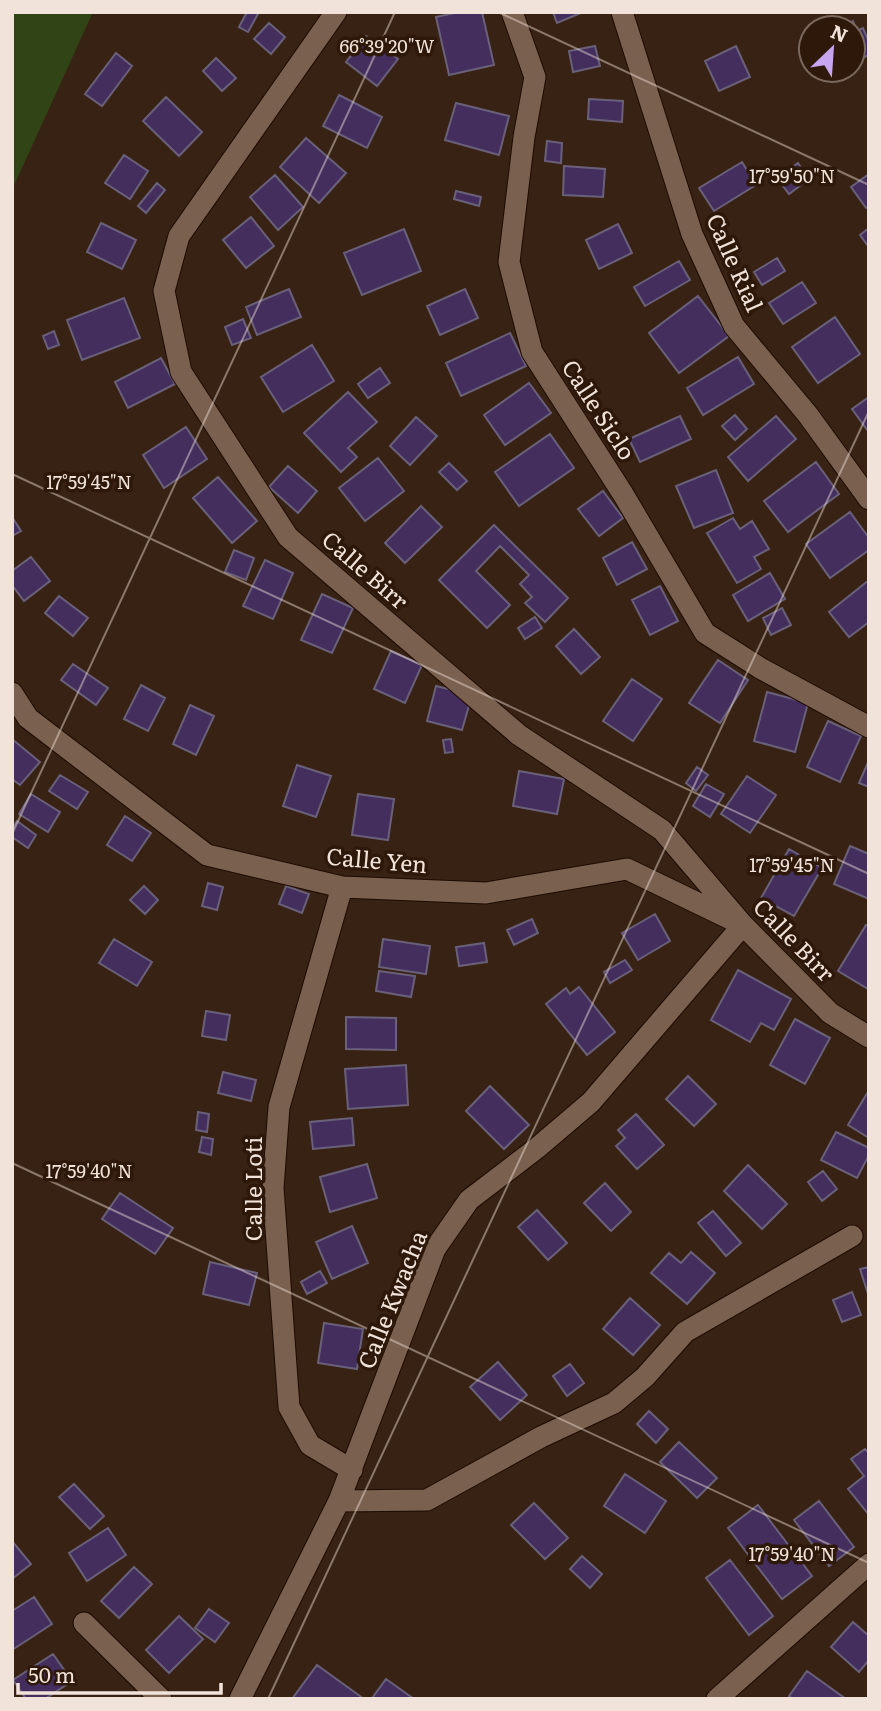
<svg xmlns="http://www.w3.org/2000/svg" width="881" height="1711" viewBox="0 0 881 1711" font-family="Literata,serif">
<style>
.green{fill:#304416}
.building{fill:#432e5e;stroke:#6a607a;stroke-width:2}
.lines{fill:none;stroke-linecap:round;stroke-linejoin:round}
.minor-casing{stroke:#1e0b00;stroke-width:23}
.minor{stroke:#79604f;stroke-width:21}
.ticks{fill:none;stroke:#f2e3da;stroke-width:2;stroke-opacity:0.45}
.labels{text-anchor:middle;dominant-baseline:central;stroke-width:7;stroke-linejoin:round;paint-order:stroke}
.street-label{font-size:23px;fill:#f2e3da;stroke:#2d1809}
.ticks-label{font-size:18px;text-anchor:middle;fill:#f2e3da;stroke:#2d1809;stroke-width:7;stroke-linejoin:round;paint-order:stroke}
</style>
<rect width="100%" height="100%" fill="#382213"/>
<!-- green -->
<path class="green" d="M12 12H93L12 190Z"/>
<!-- building -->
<path class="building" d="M247 12H259L248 32 239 27Z
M459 12H482L494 65 449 75 436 17Z
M553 12H583L557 23Z
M853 21 857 31 863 28 869 42V55L853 62V28H838Z
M269 23 285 37 271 54 254 39Z
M366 36 398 59 377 86 346 62Z
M595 46 600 66 573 72 569 51Z
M736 46 750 77 719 91 705 61Z
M116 53 132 66 102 106 85 94Z
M216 58 236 78 222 91 203 71Z
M339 95 382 117 367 148 323 126Z
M166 97 202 132 179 156 143 121Z
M589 99 623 101 622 122 588 119Z
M456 103 509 116 499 155 445 140Z
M306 138 346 173 319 203 280 167Z
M547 141 562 143 561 163 545 161Z
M124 155 148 171 130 199 105 183Z
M742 162 756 185 714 211 699 188Z
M798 163 809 179 789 194 777 178Z
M564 166 605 169 603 197 563 195Z
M869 174V206L866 208 851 187Z
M275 175 303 207 278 230 250 197Z
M157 183 165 190 146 213 138 206Z
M456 191 481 197 479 206 454 199Z
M251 217 274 246 246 268 223 240Z
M101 223 136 240 122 269 87 252Z
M618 224 632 253 599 269 586 240Z
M869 228V246H868L860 235Z
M404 229 421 271 362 295 344 253Z
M777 258 785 271 762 285 754 272Z
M679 261 690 280 645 306 634 287Z
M802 282 816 303 783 324 769 303Z
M289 289 301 317 257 335 246 307Z
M465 289 478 318 440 335 427 306Z
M698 296 729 336 679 373 649 333Z
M124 298 140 338 82 360 67 320Z
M835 317 860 354 818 383 792 347Z
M243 319 251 338 232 345 225 327Z
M54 331 59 345 48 349 43 336Z
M510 333 526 366 461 396 446 363Z
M312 345 334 381 283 412 261 377Z
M738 357 754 384 703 415 687 388Z
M161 358 175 384 128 408 115 382Z
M380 368 390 383 368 398 358 384Z
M529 383 551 413 505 445 484 415Z
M348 392 377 422 348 448 357 457 341 472 304 433Z
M869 397V431H868L852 409Z
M735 415 747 429 735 440 722 426Z
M680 416 691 439 640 462 629 439Z
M776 416 796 439 748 481 728 457Z
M416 417 437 436 410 465 390 446Z
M186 427 207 459 164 488 143 455Z
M550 434 574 468 519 506 495 472Z
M378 458 404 491 365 521 339 488Z
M816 462 839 494 788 532 764 501Z
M449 463 467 481 457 490 439 472Z
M288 466 317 491 298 513 269 487Z
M716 470 733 513 694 528 676 486Z
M218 477 257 521 232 543 193 498Z
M603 491 623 518 599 536 578 509Z
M421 506 442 527 405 563 385 543Z
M850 512 869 538V550L830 578 806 544Z
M12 517 21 531 12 536Z
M733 518 740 529 752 521 769 549 754 557 761 569 737 583 707 533Z
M494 525 568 598 545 622 525 603 532 597 520 584 529 575 500 546 476 571 510 605 487 628 439 580Z
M632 542 647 569 617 585 603 558Z
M234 550 254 558 246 580 225 572Z
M31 557 50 581 24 601 12 585V571Z
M265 560 293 573 273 619 243 606Z
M770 573 785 599 748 621 733 595Z
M869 580V622L849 637 829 612Z
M660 586 678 621 650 635 632 600Z
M322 594 353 608 332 653 301 640Z
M59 596 88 618 73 636 45 613Z
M782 608 791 625 771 635 763 618Z
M535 617 542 628 525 639 518 628Z
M574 629 600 657 581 674 556 646Z
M391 651 422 665 405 703 374 689Z
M718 660 748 680 720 723 689 703Z
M73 664 108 688 96 705 61 680Z
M632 679 662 699 633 741 603 721Z
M141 685 165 698 148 731 124 719Z
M436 686 472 695 462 730 427 721Z
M767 692 808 703 795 752 754 741Z
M190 705 214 716 196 755 173 744Z
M828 721 861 736 840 782 807 767Z
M12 739 40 762 20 785 12 779Z
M451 739 453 752 445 753 443 740Z
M869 760V787L859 783Z
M297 765 331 776 316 817 283 806Z
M697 767 708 775 696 791 686 783Z
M519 771 564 779 557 814 513 806Z
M60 775 88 792 77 809 49 791Z
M747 776 776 795 750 833 721 814Z
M706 784 724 794 710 817 693 806Z
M31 794 60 812 48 832 19 814Z
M358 794 394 799 388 840 352 835Z
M125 816 151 833 132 861 107 845Z
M17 821 36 835 28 848 12 837V829Z
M850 846 869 854V899L834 884Z
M789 849 822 868 794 916 761 898Z
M208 883 223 887 217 910 202 906Z
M144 886 158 900 145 914 130 900Z
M286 886 309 894 302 913 279 904Z
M655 914 670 941 638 960 622 933Z
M532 919 538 933 514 945 507 930Z
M866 925 869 926 868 989 838 971Z
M114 939 152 962 137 986 99 963Z
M383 939 430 946 426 974 379 967Z
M484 943 487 962 459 966 456 947Z
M625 960 632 970 610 983 604 972Z
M738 970 791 999 774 1030 761 1023 750 1042 711 1020Z
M379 971 415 976 411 997 376 991Z
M579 987 615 1032 587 1055 546 1004 566 988 570 994Z
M206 1011 230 1015 226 1040 202 1036Z
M346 1017 396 1018V1050L346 1049Z
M795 1019 830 1038 805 1084 770 1065Z
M406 1065 408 1105 348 1109 345 1069Z
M223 1072 256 1080 251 1101 218 1093Z
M688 1076 716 1104 694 1126 666 1099Z
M490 1086 529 1125 504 1149 466 1111Z
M869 1090V1138L848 1125Z
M198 1112 209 1114 207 1132 196 1130Z
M636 1114 664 1145 637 1169 616 1146 625 1138 618 1130Z
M352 1118 354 1145 313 1149 310 1122Z
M836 1132 869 1148V1155L857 1178 821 1160Z
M202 1137 213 1139 211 1155 199 1152Z
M367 1164 377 1198 330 1212 320 1177Z
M748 1165 787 1204 762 1229 724 1191Z
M823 1171 837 1189 822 1201 808 1182Z
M605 1183 631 1212 611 1231 584 1203Z
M120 1193 173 1228 155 1254 102 1219Z
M537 1210 567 1243 548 1260 518 1227Z
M713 1211 741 1243 726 1256 698 1223Z
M352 1226 368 1263 332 1279 316 1242Z
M691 1252 715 1273 687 1304 651 1273 669 1253 681 1263Z
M210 1262 257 1273 249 1305 203 1294Z
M869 1267V1297L860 1269Z
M320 1271 327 1283 307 1294 301 1282Z
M852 1292 861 1315 842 1322 833 1300Z
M630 1298 660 1325 633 1355 603 1329Z
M324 1323 363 1329 357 1369 318 1363Z
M498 1362 527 1395 500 1420 470 1387Z
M570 1364 584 1383 567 1396 553 1376Z
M649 1411 668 1429 656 1443 637 1424Z
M679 1442 717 1478 697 1498 660 1462Z
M865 1449 869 1453V1515L848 1489 864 1476 851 1459Z
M625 1474 666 1501 645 1533 604 1506Z
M74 1484 104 1516 90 1529 59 1497Z
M819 1501 854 1547 829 1566 794 1520Z
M534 1503 568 1538 545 1559 511 1525Z
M758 1505 812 1576 782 1599 728 1528Z
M108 1528 126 1555 87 1581 69 1553Z
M12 1541 31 1564 12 1579Z
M582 1556 602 1574 590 1588 570 1569Z
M730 1560 773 1616 749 1635 706 1578Z
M134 1567 152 1584 119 1618 101 1601Z
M34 1597 52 1624 12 1650V1611Z
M209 1609 229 1623 215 1642 195 1628Z
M179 1616 203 1639 169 1673 146 1650Z
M853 1622 869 1636V1660L859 1672 831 1647Z
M53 1654 72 1681 45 1699H26L13 1680Z
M317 1665 364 1699H292Z
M807 1671 846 1699H793L789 1696Z
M386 1679 414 1699H376L373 1697Z"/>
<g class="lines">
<!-- minor casing -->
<g class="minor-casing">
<path id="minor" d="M336 12 179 236 164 291 181 372 288 537 519 735 662 830 743 925 830 1013 869 1037
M512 12 535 77 524 137 509 262 532 352 623 494 705 633 760 668 869 727
M622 12 692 234 734 326 808 415 869 499
M12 693 28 718 207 855 342 887 486 893 627 869 743 925 591 1102 537 1148 469 1200 435 1249 339 1501 240 1699
M342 887 279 1107 273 1188 289 1407 310 1445 352 1470
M339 1501 427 1500 541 1437 614 1403 645 1377 685 1332 852 1236
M84 1623 161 1699
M717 1699 869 1564"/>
</g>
<!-- minor -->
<use href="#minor" class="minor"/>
</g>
<!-- ticks -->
<path class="ticks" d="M498 12 869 185M12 474 869 874M12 834 395 12M12 1163 869 1563M268 1699 869 411"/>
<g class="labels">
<!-- street labels -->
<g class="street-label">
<text transform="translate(736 262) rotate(66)">Calle Rial</text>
<text transform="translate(600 409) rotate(57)">Calle Siclo</text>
<text transform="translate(366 569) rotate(41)">Calle Birr</text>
<text transform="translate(377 859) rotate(5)">Calle Yen</text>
<text transform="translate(795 939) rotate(46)">Calle Birr</text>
<text transform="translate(252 1189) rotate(-90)">Calle Loti</text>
<text transform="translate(391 1299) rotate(-68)">Calle Kwacha</text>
</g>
</g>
<g class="ticks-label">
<text x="387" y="53">66°39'20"W</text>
<text x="792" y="183">17°59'50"N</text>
<text x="89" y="489">17°59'45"N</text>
<text x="792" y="872">17°59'45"N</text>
<text x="89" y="1178">17°59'40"N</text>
<text x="792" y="1561">17°59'40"N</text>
</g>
<!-- border -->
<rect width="881" height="1711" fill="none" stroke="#f2e3da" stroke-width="28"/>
<!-- north arrow -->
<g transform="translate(832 49) rotate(25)"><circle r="33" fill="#2d1809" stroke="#7c695d" stroke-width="2"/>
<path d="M0-5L12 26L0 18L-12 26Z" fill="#c7a6ef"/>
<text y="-10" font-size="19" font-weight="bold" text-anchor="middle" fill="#f2e3da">N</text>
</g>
<!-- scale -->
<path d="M18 1683v10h203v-10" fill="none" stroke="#f2e3da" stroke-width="3.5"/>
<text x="28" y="1683" font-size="21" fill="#f2e3da" stroke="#2d1809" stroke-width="5" paint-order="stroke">50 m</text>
</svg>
